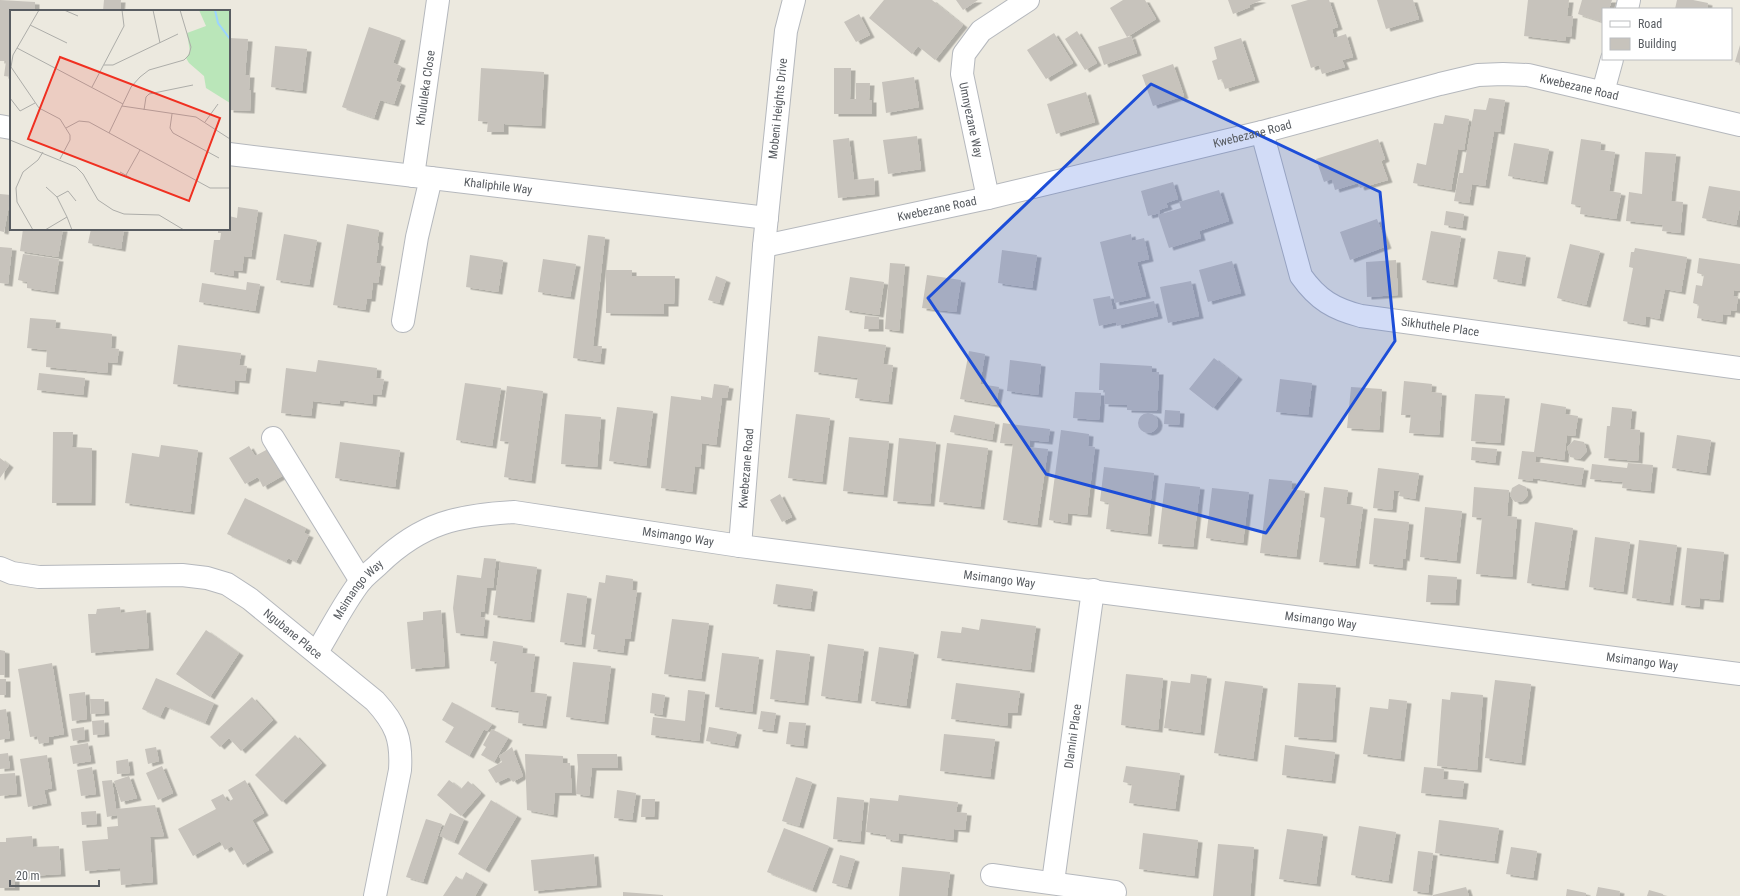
<svg xmlns="http://www.w3.org/2000/svg" width="1740" height="896" viewBox="0 0 1740 896" font-family="'Roboto Condensed',sans-serif">
<style>
.building{fill:#c7c3bc;filter:url(#shadow)}
.lines{fill:none;stroke-linecap:round;stroke-linejoin:round}
.minor-casing{stroke:#b5b8bd;stroke-width:24}
.minor{stroke:#fff;stroke-width:22}
.marked{fill:#1d4ed8;fill-opacity:0.2;stroke:#1d4ed8;stroke-width:3;stroke-linejoin:round}
.labels{text-anchor:middle;dominant-baseline:central;stroke-width:4;stroke-linejoin:round;paint-order:stroke}
.street-label{font-size:12px;fill:#585c61;stroke:#fff}
.inset-river{fill:none;stroke:#9cd4ff;stroke-width:2}
.inset-road{fill:none;stroke:#adada9;stroke-width:1}
.view{fill:#f03021;fill-opacity:0.15;stroke:#f03021;stroke-width:2}
.inset-edge{fill:none;stroke:#585c61;stroke-width:2}
</style>
<defs>
<filter id="shadow"><feDropShadow dx="4.5" dy="2.5" stdDeviation="0" flood-color="#0004"/></filter>
</defs>
<rect width="100%" height="100%" fill="#ece9df"/>
<!-- building -->
<path class="building" d="M0 0 35 2V11H11V77L4 76 6 61H0Z
M104 0H121L120 11H103Z
M884 0H932L963 25 935 60 918 46 912 54 869 18Z
M956 0H978L963 10Z
M1123 0H1145L1156 19 1127 37 1110 8Z
M1228 0H1262L1249 5 1250 7 1233 14Z
M1308 0H1329L1338 27 1332 29 1334 38 1346 34 1353 57 1342 60 1345 67 1322 74 1319 65 1311 68 1291 5Z
M1377 0H1413L1419 19 1386 29Z
M1528 0H1569L1567 16H1573L1571 37 1566 36 1565 41 1524 36Z
M1582 0H1612L1609 9H1603V22L1578 14Z
M1677 0H1693L1708 3 1707 9H1675Z
M859 14 870 35 856 42 844 22Z
M369 27 401 38 393 63 401 66 396 81 401 83 394 104 380 100 374 118 342 107Z
M1077 31 1097 63 1085 70 1065 39Z
M1054 33 1073 63 1046 79 1027 50Z
M1131 36 1137 53 1104 65 1098 47Z
M229 38 248 39 245 75H250L249 90H251L250 111 229 110Z
M1241 38 1255 80 1225 89 1222 79 1218 80 1212 61 1217 59 1214 47Z
M1740 45V63L1735 62Z
M275 46 307 49 302 91 271 87Z
M1173 64 1184 96 1153 106 1142 75Z
M481 68 544 72 541 126 504 124V132H487L488 122 478 121Z
M834 68H851L850 99H856V83H870L869 100H872V114H834Z
M914 77 919 107 886 113 882 82Z
M1086 92 1095 122 1056 134 1047 104Z
M1489 98 1505 100 1500 132 1494 131 1485 186 1472 184 1469 203 1454 201 1459 173H1463L1474 109 1486 110Z
M1445 115 1469 119 1464 150 1458 149 1451 190 1413 183 1417 163 1426 165 1434 123 1443 124Z
M917 136 921 169 888 174 883 140Z
M849 138 854 180 874 178 875 194 838 198 833 140Z
M1378 139 1385 159 1381 161 1388 180 1360 188 1358 183 1335 190 1332 179 1324 182 1316 159Z
M1581 139 1601 142 1600 150 1615 152 1609 191 1621 193 1616 219 1580 214 1581 206 1571 204Z
M1514 143 1549 149 1543 182 1508 176Z
M1645 152 1676 154 1671 201 1683 202 1680 233 1662 231 1663 225 1626 221 1629 192 1642 194Z
M1173 182 1178 199 1166 203 1168 207 1159 210 1160 213 1148 216 1141 191Z
M1709 186 1740 191V206L1736 225 1702 218Z
M1219 190 1229 221 1199 231 1201 238 1169 248 1158 215 1181 208 1179 202Z
M0 194 11 195 4 232 0 231Z
M238 207 258 210 251 257 244 256 242 271 234 270V276L210 272 214 240H220L221 233H218V229H229V216L237 218Z
M1446 211 1464 214 1462 228 1444 225Z
M1377 219 1387 246 1350 260 1340 232Z
M347 224 379 230 377 243 379 244 376 263 381 264 378 283 373 282 371 299H367L365 310 333 305Z
M23 229H63L58 257 20 251Z
M91 229H124L121 249 88 243Z
M1431 231 1461 236 1453 285 1422 280Z
M284 234 317 240 309 285 276 280Z
M1131 234 1132 241 1144 238 1149 259 1137 262 1146 296 1115 303 1100 242Z
M588 235 605 237 593 346H602L600 362 573 358Z
M1570 244 1600 251 1586 305 1557 298Z
M0 247 12 248 8 284 0 283Z
M1635 248 1687 257 1681 292 1665 289 1659 319 1646 316 1645 325 1623 321 1633 268 1629 267 1631 252H1634Z
M1002 250 1037 255 1032 288 998 283Z
M1498 251 1526 255 1521 284 1493 279Z
M23 254 59 259 54 292 27 288V282L18 280Z
M470 255 503 260 498 292 466 287Z
M1699 258 1740 264V291L1734 290 1733 296 1738 297 1736 311 1731 310 1730 315 1723 314 1722 322 1697 318 1699 305 1693 303 1696 285 1702 286 1704 275 1697 273Z
M543 259 576 264 570 297 538 292Z
M1396 260 1398 295 1367 297 1366 262Z
M1232 261 1241 293 1208 302 1199 270Z
M890 263 905 264 899 331 885 329Z
M606 270H632V276H675L674 304H664V314L606 313Z
M927 275 961 280 956 312 922 308Z
M716 276 726 280 719 303 708 300Z
M850 277 884 282 879 315 845 310Z
M1191 281 1199 316 1168 323 1160 287Z
M247 282 260 284 255 311 199 302 202 283 246 290Z
M1110 296 1113 310 1154 301 1158 316 1117 326 1116 322 1099 326 1093 299Z
M865 316 879 317V329H864Z
M30 318 56 320 55 328 112 334 111 348 119 349 117 363 108 362 107 373 46 367 47 350 27 348Z
M818 336 886 345 883 364 893 365 888 402 855 398 858 378 814 372Z
M178 345 241 353 239 365 247 366 245 381 235 380 234 392 173 384Z
M969 351 985 354 980 384 999 387 996 405 960 399Z
M1214 358 1238 377 1213 408 1189 389Z
M318 360 377 368 376 378 384 379 381 395 373 394 372 404 340 400 339 404 313 401 311 416 281 413 286 368 316 372Z
M1010 360 1041 364 1038 395 1007 391Z
M1100 363 1152 366V372H1159L1157 411 1127 410V405L1104 404 1105 390H1099Z
M39 373 85 378 83 395 37 390Z
M1280 379 1312 383 1308 415 1276 412Z
M1404 381 1432 384 1431 392 1442 393 1439 435 1409 433 1411 415H1401Z
M465 383 501 388 492 446 456 440Z
M714 384 729 386 727 398H722L716 445 702 443 700 467 695 466 692 492 661 488 671 396 701 400V396L712 398Z
M507 386 543 391 531 481 504 477 509 442 500 441Z
M1351 387 1382 389 1379 430 1347 428Z
M1075 392 1101 393 1099 420 1073 418Z
M1475 394 1505 396 1500 443 1471 441Z
M1541 403 1566 407 1565 414 1578 416 1575 436 1567 435 1564 460 1536 456 1535 462 1584 468 1581 485 1533 478V481L1518 479 1522 451 1534 452Z
M617 407 653 411 646 466 609 461Z
M1612 407 1632 409 1630 429 1640 430 1638 461 1604 458 1607 426H1610Z
M1165 410 1180 411 1179 425 1164 424Z
M1138 423a10 10 0 1 1 20 0a10 10 0 1 1-20 0Z
M565 414 601 417 597 467 561 464Z
M796 414 830 418 822 482 788 478Z
M954 415 995 422 992 440 950 432Z
M1003 423 1050 429 1048 442 1030 440 1029 447 1048 449 1037 525 1003 520 1013 444 1000 443Z
M1061 430 1089 434 1088 446 1095 447 1087 515 1068 513 1067 523 1049 520Z
M53 432H73L72 447 92 448 91 503H52Z
M1677 435 1711 440 1706 473 1672 468Z
M849 437 889 441 883 495 843 491Z
M899 438 936 442 930 504 893 501Z
M1574 440 1584 442 1587 451 1580 459 1570 457 1567 447Z
M340 442 400 450 395 487 335 478Z
M947 443 988 448 980 507 939 502Z
M161 445 198 450 190 512 125 503 132 453 159 457Z
M249 446 255 456 268 449 284 475 263 487 258 477 245 484 229 458Z
M1472 447 1497 449 1495 463 1471 460Z
M0 458 9 465 0 478Z
M1628 463 1653 465 1650 491 1622 488 1623 482 1590 479 1592 464 1627 468Z
M1104 467 1154 473 1147 534 1106 529 1109 503 1100 501Z
M1378 468 1419 473 1415 499 1399 496 1400 491 1394 490 1392 510 1373 508Z
M1269 479 1292 481 1291 489 1305 491 1296 557 1260 553Z
M1165 483 1200 487 1193 547 1158 544Z
M1519 484 1526 487 1528 495 1523 501 1515 502 1510 496 1512 488Z
M1324 487 1348 490 1346 504 1363 507 1355 566 1319 562 1325 518 1320 517Z
M1474 487 1509 490 1507 516 1517 517 1512 577 1476 574 1482 518 1472 517Z
M1212 488 1249 492 1243 543 1206 538Z
M780 494 792 517 782 522 770 500Z
M245 498 306 528 304 533 309 535 296 562 288 558 286 562 227 534Z
M1425 507 1462 511 1456 561 1420 557Z
M1374 518 1409 522 1405 559 1403 558 1402 568 1369 564Z
M1535 522 1573 528 1564 588 1527 583Z
M1595 537 1630 542 1623 592 1589 587Z
M1639 540 1677 545 1669 603 1632 598Z
M1687 548 1724 552 1719 600 1700 598 1699 607 1681 605Z
M484 558 496 559 493 588H487L484 612 481 611 480 617 485 618 483 636 456 633 453 608 457 575 481 578Z
M500 562 537 567 530 620 493 615Z
M606 575 633 579 632 590H637L630 639H625L623 653 593 649 595 635 591 634 599 582 605 583Z
M1428 575 1457 577 1455 603 1426 602Z
M776 584 813 589 810 609 773 604Z
M567 593 587 596 581 645 560 642Z
M120 607 121 613 146 610 149 648 91 653 88 614H96L97 609Z
M441 610 445 666 411 669 407 622 423 620V612Z
M672 619 709 623 701 679 664 674Z
M981 619 1036 626 1030 670 937 658 941 631 961 633 962 627 979 630Z
M206 630 239 653 210 697 176 674Z
M493 641 523 646 522 653 535 654 530 692 547 694 542 726 518 723 519 711 491 707 497 662 490 661Z
M828 644 864 649 857 701 821 696Z
M879 647 914 652 906 706 871 701Z
M0 650 5 651V675H0Z
M776 650 810 654 804 703 770 699Z
M722 653 759 657 752 712 715 707Z
M573 662 611 666 604 722 566 717Z
M52 663 64 734 49 737V742L39 744 37 736 30 737 18 669Z
M1126 674 1163 678 1158 730 1121 725Z
M1191 674 1207 676 1200 733 1164 728 1171 681 1190 683Z
M156 678 214 703 205 723 165 706 160 717 142 709Z
M0 679H6V695H0Z
M1495 680 1531 684 1521 763 1485 758Z
M1225 681 1263 686 1253 759 1214 753Z
M956 683 1020 691 1017 713H1008L1007 726 951 719Z
M1298 683 1336 685 1332 740 1294 737Z
M688 690 705 692 699 741 651 735 653 717 685 721Z
M85 692 87 719 72 721 69 694Z
M1451 692 1483 695 1477 770 1437 766 1442 699 1450 700Z
M652 693 665 695 662 715 650 713Z
M252 697 273 720 241 751 229 738 220 747 210 737Z
M90 699H104L105 713 91 714Z
M1389 699 1407 701 1400 759 1363 754 1370 707 1388 709Z
M452 702 492 724 487 731 484 729 469 756 445 742 454 727 442 720Z
M6 709 10 738 0 740V710Z
M761 711 776 713 773 731 758 729Z
M104 720 105 734 93 735 92 721Z
M789 722 806 723 803 746 786 744Z
M84 727 85 739 73 741 71 729Z
M709 727 737 732 734 746 706 741Z
M492 729 508 738 494 762 481 755 486 747 483 745Z
M944 734 995 739 990 777 940 771Z
M295 735 322 763 282 802 255 775Z
M88 743 91 761 73 764 70 746Z
M1285 745 1335 752 1331 781 1282 775Z
M156 747 159 761 148 764 145 749Z
M512 747 523 776 513 782 509 777 496 783 488 770 502 762 499 756Z
M8 753 10 768 0 769V754Z
M525 754 563 756V763H570L572 793H555L553 815 527 810Z
M577 754H617L618 768H592L589 796 576 794 578 767Z
M47 755 52 788 44 790 47 803 28 807 20 759Z
M128 759 130 773 117 774 116 761Z
M162 766 173 793 158 800 146 773Z
M1126 766 1180 773 1175 809 1129 803 1132 784 1123 782Z
M92 767 96 794 81 796 77 770Z
M1424 767 1444 769 1443 779 1464 781 1462 797 1421 793Z
M15 773 17 794 0 796V774Z
M129 776 137 798 121 802 114 781Z
M796 777 812 782 799 826 782 821Z
M112 780 117 815 107 817 102 781Z
M245 780 264 813 252 820 269 850 243 865 232 846 225 850 220 841 193 856 178 829 216 809 211 800 223 794 228 802 233 799 228 790Z
M449 780 461 789 468 781 481 793 461 816 437 795Z
M617 790 636 793 632 820 614 818Z
M899 795 958 802 956 812 967 813 965 830 954 829 953 840 899 833 898 841 886 839V835L866 832 870 798 898 801Z
M837 797 864 800 860 842 833 839Z
M642 799H655L654 817H641Z
M491 800 517 816 485 870 458 854Z
M155 805 164 836 150 837 153 882 121 885 120 868 85 871 82 841 108 839 107 827 118 826 117 809Z
M96 811 97 824 82 825 81 812Z
M450 813 464 819 454 842 440 836Z
M426 819 442 824 423 882 406 877Z
M1439 820 1499 828 1494 861 1435 853Z
M1359 826 1396 832 1388 881 1351 875Z
M784 828 829 846 812 890 767 872Z
M1287 829 1323 834 1316 884 1279 879Z
M1143 833 1198 840 1194 876 1139 869Z
M32 836 33 847 59 846 61 874 15 877V888H0V842H6V838Z
M1218 844 1254 847 1250 896H1213Z
M1511 847 1537 851 1533 878 1506 874Z
M1418 851 1433 853 1428 893 1413 891Z
M594 854 597 885 534 891 531 860Z
M840 855 855 859 847 887 832 883Z
M902 867 950 872 947 896H899Z
M466 872 483 882 475 896H443L456 876 462 880Z
M1466 887 1469 896H1433V895Z
M1598 887 1620 891 1619 896H1596Z
M1567 889 1586 893V896H1566Z
M1649 890 1663 894V896H1647Z
M623 892 663 895V896H623Z"/>
<g class="lines">
<!-- minor casing -->
<g class="minor-casing">
<g id="minor">
<path d="M1627 9 1629 0"/>
<path d="M1603 92 1612 59"/>
<path d="M0 126 11 128"/>
<path id="s1" d="M1262 132 1301 276C1318 300 1334 309 1361 316L1740 368"/>
<path id="s2" d="M229 154 767 218"/>
<path id="s3" d="M413 176 438 0"/>
<path d="M988 198 962 74 964 54 981 31 1028 0"/>
<path id="s4" d="M764 246 988 198 1262 132 1440 84 1478 75 1503 74 1528 75 1740 125"/>
<path d="M403 321 417 237 431 178"/>
<path d="M273 438 361 581"/>
<path id="s5" d="M740 546 764 246 786 31 794 0"/>
<path id="s6" d="M0 568 12 573 39 577 182 575 207 578 227 584 250 599 375 701C396 724 402 739 400 770L375 896"/>
<path id="s7" d="M317 652C331 629 344 603 360 582 366 575 374 569 380 563 422 523 458 515 514 512L740 546 1740 674"/>
<path d="M992 875 1115 892"/>
<path id="s8" d="M1053 882 1093 590"/>
</g>
</g>
<!-- minor -->
<use href="#minor" class="minor"/>
</g>
<!-- marked area -->
<path class="marked" d="M1151 84 1380 192 1395 341 1266 533 1046 474 928 298Z"/>
<g class="labels">
<!-- street labels -->
<g class="street-label">
<text stroke="none"><textPath href="#s4" startOffset="837">Kwebezane Road</textPath></text>
<text stroke="none"><textPath href="#s3" startOffset="89">Khululeka Close</textPath></text>
<text stroke="none"><textPath href="#s5" startOffset="439">Mobeni Heights Drive</textPath></text>
<text transform="translate(971 120) rotate(78)">Umnyezane Way</text>
<text stroke="none"><textPath href="#s4" startOffset="501">Kwebezane Road</textPath></text>
<text stroke="none"><textPath href="#s2" startOffset="271">Khaliphile Way</textPath></text>
<text stroke="none"><textPath href="#s4" startOffset="177">Kwebezane Road</textPath></text>
<text stroke="none"><textPath href="#s1" startOffset="303">Sikhuthele Place</textPath></text>
<text stroke="none"><textPath href="#s5" startOffset="78">Kwebezane Road</textPath></text>
<text stroke="none"><textPath href="#s7" startOffset="423">Msimango Way</textPath></text>
<text stroke="none"><textPath href="#s7" startOffset="747">Msimango Way</textPath></text>
<text stroke="none"><textPath href="#s7" startOffset="75">Msimango Way</textPath></text>
<text stroke="none"><textPath href="#s7" startOffset="1071">Msimango Way</textPath></text>
<text stroke="none"><textPath href="#s6" startOffset="312">Ngubane Place</textPath></text>
<text stroke="none"><textPath href="#s7" startOffset="1395">Msimango Way</textPath></text>
<text stroke="none"><textPath href="#s8" startOffset="147">Dlamini Place</textPath></text>
</g>
</g>
<!-- overview -->
<g transform="translate(10 10)">
<rect width="220" height="220" fill="#ece9df"/>
<path d="M189 0H220V93L196 78 194 66 179 53 176 48 180 42 177 23 196 16Z" fill="#bae6b9"/>
<path class="inset-river" d="M205 0 208 13 220 29"/>
<path class="inset-road" d="M29 0 3 45 1 57 29 98 50 109 60 125V130L50 149M54 0 68 6M143 0 150 33M20 15 57 33M7 38 113 94M94 55H103L168 24M82 77 114 16 112 0M0 88 10 101 25 93M112 96 186 107 220 129M134 100 136 87 139 84 183 75M162 104 160 118 163 123 209 148M195 112 208 94M56 118 69 111 79 112 200 178H220M99 123 121 77 130 67 139 60 174 50 179 45 181 37 170 0M0 130 66 157 73 164 88 190 103 200 114 204 149 205 174 220M110 162 121 168M116 165 130 140M47 187 58 181 66 191M57 207 62 220M23 220 7 192 6 178 13 162 28 150 33 142M35 220 57 207 47 187 36 177"/>
<path class="view" d="M50 47 210 108 179 191 18 129Z"/>
<rect width="220" height="220" class="inset-edge"/>
</g>
<!-- legend -->
<rect x="1602" y="8" width="130" height="52" fill="#ffffff" stroke="#bcbec0"/>
<rect x="1610" y="21" width="20" height="6" fill="#ffffff" stroke="#bcbec0"/>
<text x="1638" y="28" font-size="12" fill="#585c61">Road</text>
<rect x="1610" y="38" width="20" height="12" fill="#c7c3bc" stroke="#bcbec0"/>
<text x="1638" y="48" font-size="12" fill="#585c61">Building</text>
<!-- scale -->
<path d="M10 880v6h89v-6" fill="none" stroke="#585c61" stroke-width="2"/>
<text x="16" y="880" font-size="12" fill="#585c61" stroke="#ffffff" stroke-width="3" paint-order="stroke">20 m</text>
</svg>
